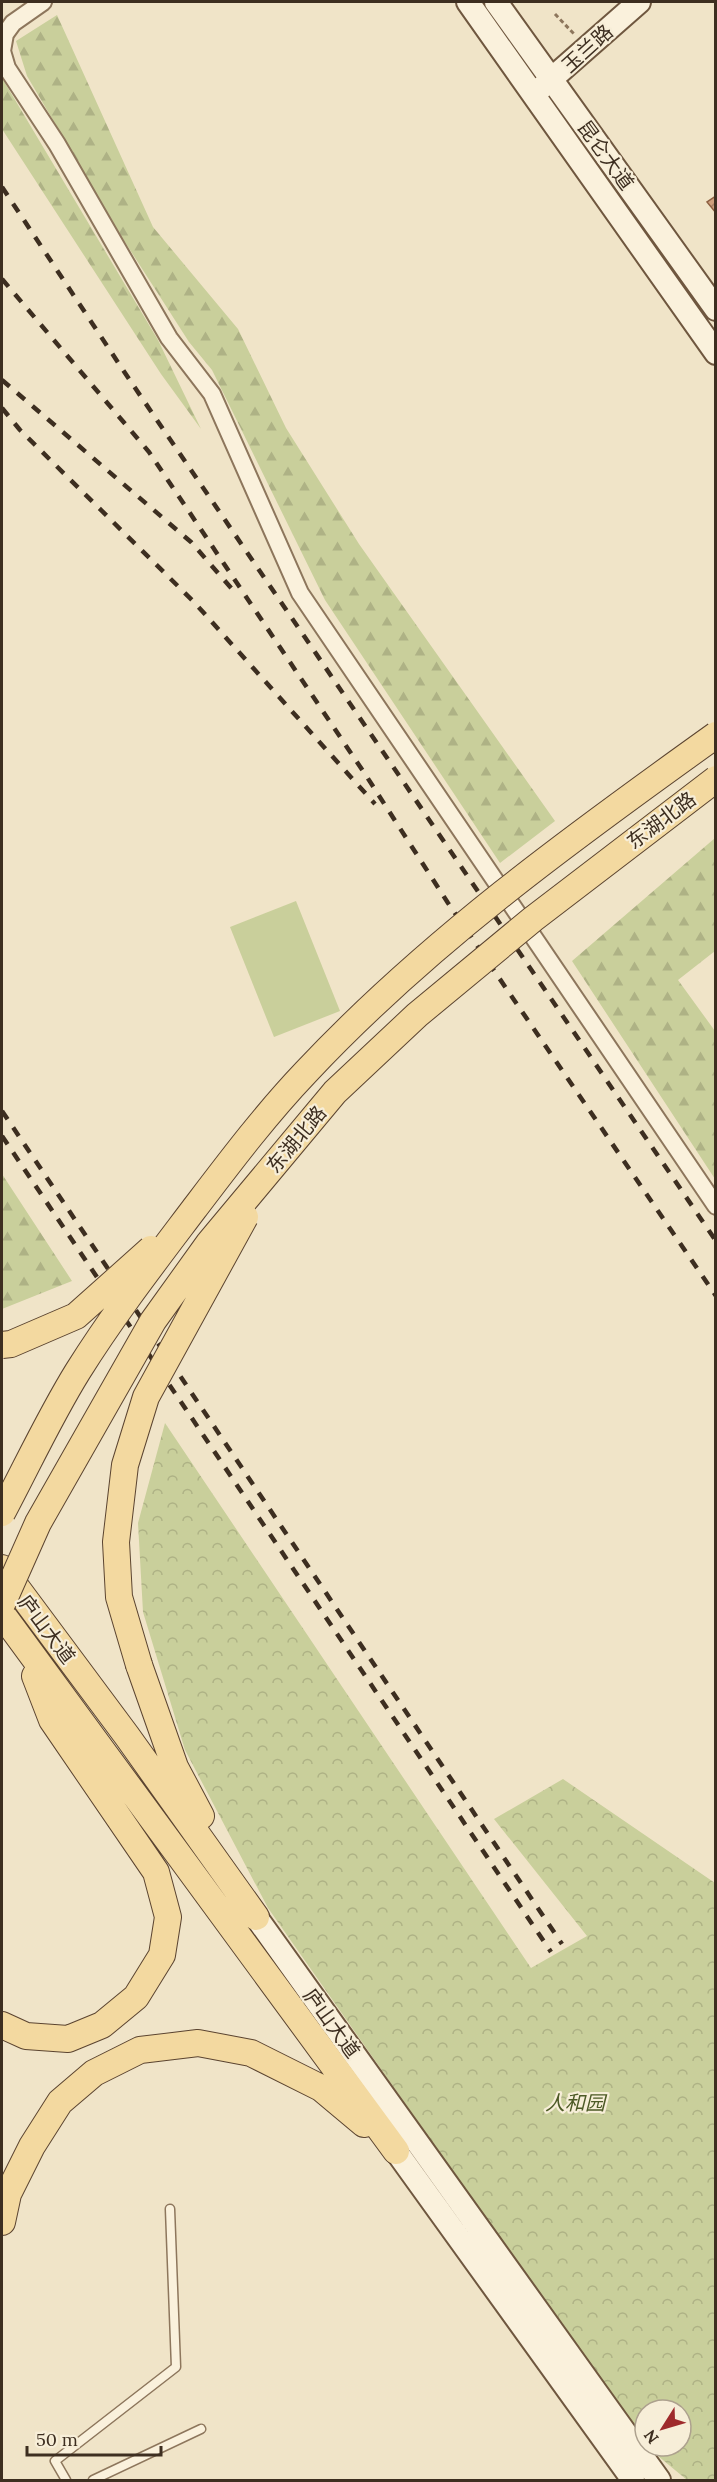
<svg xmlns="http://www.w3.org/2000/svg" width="717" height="2482" viewBox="0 0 717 2482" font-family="Lora,'Noto Sans SC',serif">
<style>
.grass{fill:#c9cf9b}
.forest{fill:url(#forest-firs)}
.park{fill:url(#park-crowns)}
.building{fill:url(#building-hatch);stroke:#8d5f41;stroke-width:1.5}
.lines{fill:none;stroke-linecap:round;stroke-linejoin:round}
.lane-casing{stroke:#8d765c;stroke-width:11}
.street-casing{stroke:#8d765c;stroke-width:20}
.secondary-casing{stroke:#6f573f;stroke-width:26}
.primary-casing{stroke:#5b4430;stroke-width:28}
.path{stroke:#8d765c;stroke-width:3;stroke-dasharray:4.5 3;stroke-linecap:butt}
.lane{stroke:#faf1dc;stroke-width:8}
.street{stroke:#faf1dc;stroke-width:16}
.secondary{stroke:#faf1dc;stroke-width:22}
.primary{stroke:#f3d9a0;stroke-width:26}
.rail{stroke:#3d2e20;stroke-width:4.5;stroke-dasharray:10 10;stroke-linecap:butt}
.primary-bridge-casing{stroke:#5b4430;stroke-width:28;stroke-linecap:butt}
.primary-bridge{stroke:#f3d9a0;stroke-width:26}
.labels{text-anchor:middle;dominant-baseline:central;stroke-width:4.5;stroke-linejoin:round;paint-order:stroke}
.street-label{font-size:20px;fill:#3d2e20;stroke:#f7eed8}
.park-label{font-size:20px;font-style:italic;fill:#4d5a26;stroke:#f7eed8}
</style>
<defs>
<pattern id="forest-firs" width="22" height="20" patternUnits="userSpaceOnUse" patternTransform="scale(1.5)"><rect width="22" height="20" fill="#c9cf9b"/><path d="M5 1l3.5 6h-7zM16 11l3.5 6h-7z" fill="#aeb285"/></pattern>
<pattern id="park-crowns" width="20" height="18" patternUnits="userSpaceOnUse" patternTransform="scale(1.5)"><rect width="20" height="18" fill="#c9cf9b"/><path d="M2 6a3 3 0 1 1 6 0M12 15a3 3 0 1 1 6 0" fill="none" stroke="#aeb285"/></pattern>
<pattern id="building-hatch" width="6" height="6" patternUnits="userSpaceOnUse" patternTransform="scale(1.5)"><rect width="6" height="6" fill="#cf9f7d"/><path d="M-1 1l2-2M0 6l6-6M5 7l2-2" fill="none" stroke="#a98266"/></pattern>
</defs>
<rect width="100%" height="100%" fill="#f0e4c8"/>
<!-- grass -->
<path class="grass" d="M296 901 340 1011 274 1037 230 927Z"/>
<!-- forest -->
<path class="forest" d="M57 15 153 227 238 329 286 428 359 544 555 821 500 863 325 600 212 370 189 342 123 239 27 76 16 41Z
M2 78 158 340 201 429 161 374 2 129Z
M715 838V951L678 980 715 1031V1179L572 961Z
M2 1174 72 1281 2 1309Z"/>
<!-- park -->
<path class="park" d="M165 1423 531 1968 587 1936 494 1819 563 1779 715 1883V2480H687L646 2446H681V2410H645V2445L644 2444 268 1908 185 1750 143 1612 138 1523Z"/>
<!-- building -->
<path class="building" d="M716 196V213L707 202Z"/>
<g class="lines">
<!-- lane casing -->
<g class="lane-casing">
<path id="lane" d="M66 2480 55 2461 176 2367 170 2209
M93 2480 201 2429"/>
</g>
<!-- street casing -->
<g class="street-casing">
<path id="street" d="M43 2 13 23 5 34 2 51 7 68 57 144 169 338 212 394 300 593 716 1206"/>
</g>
<!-- secondary casing -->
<g class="secondary-casing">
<path id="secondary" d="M468 2 716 353
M496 2 716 309
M540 89 639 2
M256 1917 659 2480
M396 2151 633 2480"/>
</g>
<!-- primary casing -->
<g class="primary-casing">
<path id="primary" d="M2 1568 127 1736 256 1917
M2 1614 396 2151
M139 1665 175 1767 201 1816
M2 2025 26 2036 68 2039 102 2025 136 1997 162 1955 168 1917 156 1872 52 1720 35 1676
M2 2222 8 2194 32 2146 60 2102 94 2073 140 2050 198 2043 251 2053 321 2088 364 2124"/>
</g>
<!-- path -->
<path class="path" d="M555 14 574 34"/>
<!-- lane -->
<use href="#lane" class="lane"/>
<!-- street -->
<use href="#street" class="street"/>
<!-- secondary -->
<use href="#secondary" class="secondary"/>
<!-- primary -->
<use href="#primary" class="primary"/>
<!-- rail -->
<path class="rail" d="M2 187 129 379 716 1241
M2 279 149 452 367 777 448 903 716 1296
M2 380 191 542 232 589
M2 408 20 430 194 602 375 804
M2 1111 562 1944
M2 1136 551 1952"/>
<!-- primary-bridge casing -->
<g class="primary-bridge-casing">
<path id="primary-bridge" d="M2 1345 11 1344 76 1316 151 1249
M2 1513C27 1466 50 1416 78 1371 113 1315 154 1262 194 1209 229 1163 265 1115 306 1072 427 943 572 838 716 735
M2 1604 38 1523 153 1321 209 1243 335 1092 417 1015 533 919 716 779
M139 1665 119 1597 116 1542 125 1465 146 1397 245 1217"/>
</g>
<!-- primary-bridge -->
<use href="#primary-bridge" class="primary-bridge"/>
</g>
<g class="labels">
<!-- street labels -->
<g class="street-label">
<text transform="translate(587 48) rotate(-42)">玉兰路</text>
<text transform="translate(606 155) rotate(54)">昆仑大道</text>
<text transform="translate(661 820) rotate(-37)">东湖北路</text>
<text transform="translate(296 1139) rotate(-50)">东湖北路</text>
<text transform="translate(47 1629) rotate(53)">庐山大道</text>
<text transform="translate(332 2023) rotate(54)">庐山大道</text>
</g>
<!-- park labels -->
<g class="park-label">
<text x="575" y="2102">人和园</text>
</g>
</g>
<!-- border -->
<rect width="717" height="2482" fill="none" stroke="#3d2e20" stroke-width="6"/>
<!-- north arrow -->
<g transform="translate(663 2428) rotate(233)"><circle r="28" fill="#f7eed8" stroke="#ada18e" stroke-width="1.5"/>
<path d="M0-4.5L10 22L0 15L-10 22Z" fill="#9e2a2b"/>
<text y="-9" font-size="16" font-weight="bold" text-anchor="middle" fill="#3d2e20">N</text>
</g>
<!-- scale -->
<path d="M27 2446v9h134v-9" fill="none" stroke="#3d2e20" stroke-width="3"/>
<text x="36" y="2446" font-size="18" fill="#3d2e20" stroke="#f7eed8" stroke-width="4.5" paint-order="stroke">50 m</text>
</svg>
